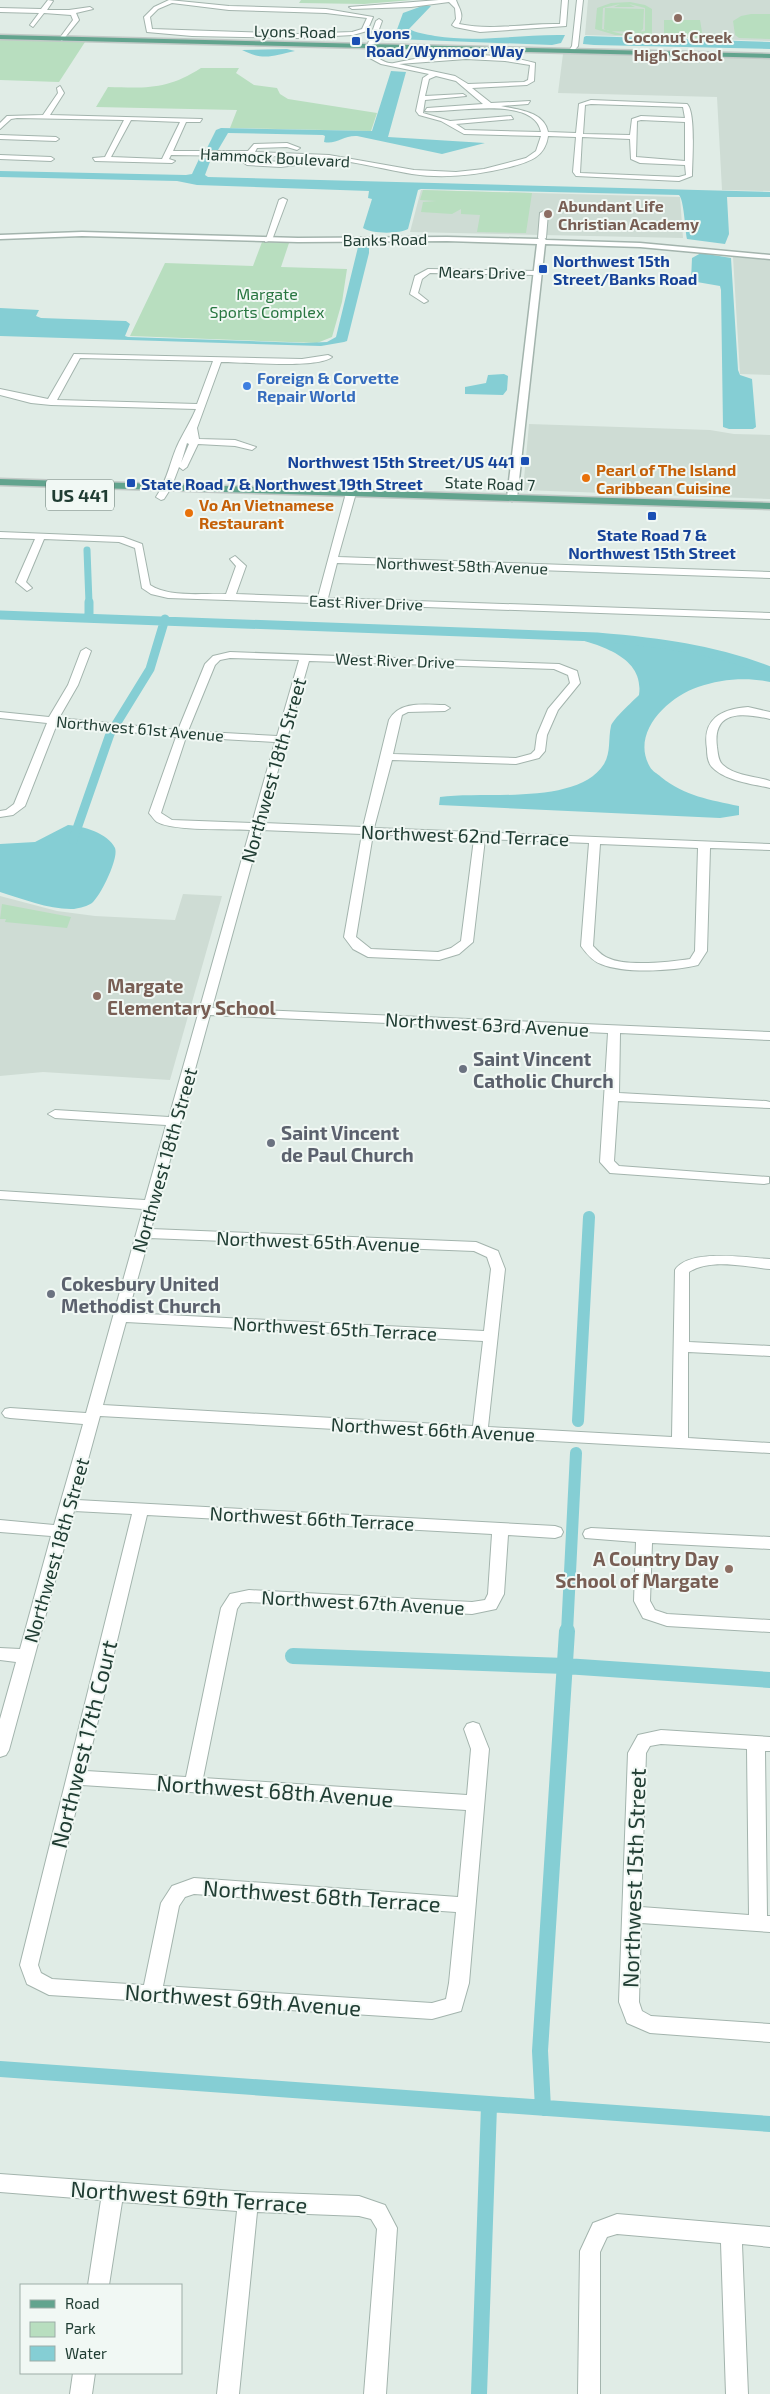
<svg xmlns="http://www.w3.org/2000/svg" width="770" height="2394" viewBox="0 0 770 2394" font-family="'Exo 2',sans-serif">
<style>
.built{fill:#cedcd4}
.green{fill:#b8debf;fill-rule:evenodd}
.water{fill:#85ced4}
.lines{fill:none;stroke-linecap:round;stroke-linejoin:round}
.canal-far3{stroke:#85ced4;stroke-width:7}
.canal-far2{stroke:#85ced4;stroke-width:9}
.canal-far1{stroke:#85ced4;stroke-width:12}
.canal{stroke:#85ced4;stroke-width:16}
.minor-casing{stroke:#a3b4ad;stroke-width:2}
.tertiary-casing{stroke:#a3b4ad;stroke-width:3}
.primary-casing{stroke:#c1c9c6;stroke-width:3}
.minor{fill:#fff;fill-rule:evenodd}
.tertiary{fill:#fff;fill-rule:evenodd}
.primary{fill:#62a48e;fill-rule:evenodd}
.education-dot{fill:#8d6e63;stroke:#f1f8f4;stroke-width:2}
.transit-dot{fill:#1a4fb4;stroke:#f1f8f4;stroke-width:2}
.shop-dot{fill:#3f7fe0;stroke:#f1f8f4;stroke-width:2}
.food-dot{fill:#e8710a;stroke:#f1f8f4;stroke-width:2}
.worship-dot{fill:#6b7280;stroke:#f1f8f4;stroke-width:2}
.labels{text-anchor:middle;dominant-baseline:central;stroke-width:4;stroke-linejoin:round;paint-order:stroke}
.far-street-label{font-size:16px;fill:#203d33;stroke:#f1f8f4}
.far-transit-label{font-size:16px;font-weight:bold;fill:#164399;stroke:#f1f8f4;text-anchor:start}
.far-education-label{font-size:16px;font-weight:bold;fill:#785e54;stroke:#f1f8f4}
.far-park-label{font-size:16px;fill:#287640;stroke:#f1f8f4}
.far-shop-label{font-size:16px;font-weight:bold;fill:#366cbe;stroke:#f1f8f4;text-anchor:start}
.far-food-label{font-size:16px;font-weight:bold;fill:#c56008;stroke:#f1f8f4;text-anchor:start}
.shield{fill:#f1f8f4;stroke:#5f756d;stroke-width:1}
.shield-label{font-size:18px;font-weight:bold;fill:#203d33}
.street-label{font-size:19px;fill:#203d33;stroke:#f1f8f4}
.education-label{font-size:19px;font-weight:bold;fill:#785e54;stroke:#f1f8f4;text-anchor:start}
.worship-label{font-size:19px;font-weight:bold;fill:#5b616d;stroke:#f1f8f4;text-anchor:start}
.near-street-label{font-size:22px;fill:#203d33;stroke:#f1f8f4}
</style>
<rect width="100%" height="100%" fill="#e0ece6"/>
<!-- built -->
<path class="built" d="M588 0H770V41L585 35Z
M563 54 770 59V191L722 190 717 97 558 93Z
M421 190 680 197 683 238 410 232Z
M733 257 770 260V375L740 374Z
M529 424 710 430 734 434 770 435V499L523 490Z
M183 894 222 896 170 1080 43 1072 0 1076V896L57 911 95 916 175 920Z"/>
<!-- green -->
<path class="green" d="M301 0H412L364 4 299 3Z
M630 2 645 5 652 9V35H615L595 29 597 8 611 3ZM620 4 614 7H635L629 4 645 8V31L622 34 602 29 603 8Z
M605 8 644 9 643 29 640 32 608 31 604 29Z
M751 14H770V39L739 38 735 35 733 21 741 16Z
M664 20H700L703 38 664 37Z
M0 39 85 42 59 82 0 80Z
M201 68H239L236 73 254 85 277 88 280 94 288 99 377 113 371 131 230 128 237 110 96 107 108 87C146 88 167 90 201 68Z
M423 190 532 193 526 233 477 232 480 215 461 214V209L452 214 421 212 423 202 436 201 420 200Z
M262 242 289 243 281 267 347 269 342 302 332 337 317 343 130 336 165 263 253 266Z
M2 904 71 917 67 928 5 922 6 919H0Z"/>
<!-- water -->
<path class="water" d="M425 5 431 6 409 29C416 33 426 34 435 36 479 43 521 34 565 35L561 43 552 45 396 39 395 35 403 13Z
M586 36 770 42V49L594 45 583 44 584 37Z
M287 49 295 51C272 56 264 61 242 50Z
M391 71 406 72 388 137 485 143 442 154 357 136C344 135 336 145 324 142L325 136 323 135 228 133 218 150H208L207 148 216 130 221 128 372 131Z
M203 158 211 159 205 175 208 177 770 192V197H727L729 234 725 244 687 239C685 229 684 200 679 195L421 189 418 190 408 229C400 234 371 234 363 228L372 199 368 198 369 191 197 185 177 181 0 177V171L186 175 192 174 199 159Z
M359 243 369 244V253L347 341 344 342 321 346 0 336V308L39 310 36 316 41 318 126 321 130 324 125 336 128 337 304 343 327 342 336 337Z
M701 253 731 258 738 370 740 375 752 379 756 427 753 429H729L723 427 721 290 720 286 691 281 692 258Z
M504 374 508 376 507 390 503 395 465 394V387L486 383 488 375Z
M564 635C634 639 706 642 770 671V682C747 677 721 679 698 687 668 697 630 733 650 767 652 771 658 774 661 777 685 796 710 800 739 806V815L720 818 439 805 440 797C483 791 578 806 604 764 611 752 608 739 611 726 613 719 632 702 639 695 645 654 594 644 564 635Z
M68 825C83 826 108 833 115 848 119 858 101 895 92 903 88 906 80 908 74 909 50 910 23 899 0 892V844L35 842Z"/>
<g class="lines">
<!-- canal-far3 -->
<path class="canal-far3" d="M87 550 89 603"/>
<!-- canal-far2 -->
<path class="canal-far2" d="M89 602V618
M0 615 597 637C657 642 714 649 770 671
M73 840 110 734 150 669 165 619"/>
<!-- canal-far1 -->
<path class="canal-far1" d="M578 1421 589 1217
M567 1632 576 1453"/>
<!-- canal -->
<path class="canal" d="M293 1656 565 1666 770 1680
M0 2069 770 2124
M543 2108 540 2051 567 1631
M479 2394 489 2106"/>
<!-- minor casing -->
<g class="minor-casing">
<path id="minor" d="M48 0 53 1 47 10H69L90 7 93 9 76 13 79 20 62 41 59 39 73 20 71 15 44 13 33 27 30 25 39 13 0 12V8L41 9Z
M169 0 229 6 326 9 373 17 367 31 353 35 297 38 192 36 147 32 144 17 154 7ZM172 3 229 10 326 13 367 18 362 29 352 32 297 34 152 29 150 17 158 9Z
M439 0H456C458 7 465 14 459 24 492 31 526 23 560 24L562 0H568L566 26 480 32 455 27 452 25 456 19 455 8 449 2 411 7 352 9 349 7Z
M577 0H583L578 46 572 53 569 51 572 46Z
M379 19 382 21 372 49 373 55C378 58 388 65 394 63 438 53 490 51 535 63L534 81 527 85 472 88 491 103 530 101 528 104 501 106C518 110 544 111 548 132L576 133 579 104 591 100 687 104C696 112 692 163 692 176L679 181 576 176 573 172 576 137 548 136C545 158 528 162 510 167 478 175 445 179 412 174 387 170 362 163 337 160 309 157 281 156 253 156L251 161 294 162 296 165 281 167 247 165 244 163 247 156 171 155 169 159 175 161 172 163 95 161 93 158 105 157 124 120 17 118 11 119 0 129V123L7 116 43 115 58 93 57 88 60 86 64 93 50 115 202 119 200 122H186L173 151H248L254 144 287 143 300 148 297 150 287 147 257 148 255 152 329 155 414 170 456 172 484 169 526 158 536 151 541 136 464 134 441 121 419 115 416 111 423 78 429 74 381 64 368 57 366 49 376 21ZM466 59 505 61 530 65 528 80 524 82 468 84 455 76 399 64ZM436 76 456 81 483 104 427 108 425 111C450 114 534 94 541 132L465 130 456 124 513 119 511 116 450 121 423 113 425 100 466 96 463 94 425 96 429 79ZM591 104 683 107 685 118 641 116 632 119 630 135 583 134 585 105ZM131 120 180 122 162 159 111 157ZM641 120 685 122V161L636 157 637 121ZM582 137 630 139 631 159 640 163 685 165 686 175 679 177 580 173Z
M0 135 56 137 59 139 56 141 0 139Z
M0 155 51 157 54 159 51 161 0 159Z
M283 198 287 200 272 240 265 242 279 200Z
M544 211 548 213 546 238 542 240 538 238 540 213Z
M428 269 537 271 541 273 537 275 430 273 422 279 418 293 428 301 424 303 410 294 415 276Z
M74 354 302 359 328 355 332 357C317 369 244 362 221 362L197 428 199 439 235 440 256 447 252 450 235 446 198 444 187 467 183 470 179 467 171 488 164 499 161 500 156 497C168 480 170 460 179 442 185 430 191 421 196 409L51 405 31 403 0 395V389L48 399ZM80 358 213 361 197 404 57 400ZM187 443 189 444 181 463Z
M351 490 356 493 338 557 770 572V578L337 563 328 598 770 613V619L168 598 151 594 142 588 135 548 119 542 44 539 26 582 32 588 27 591 16 582 35 539 0 538V532L123 537 142 544 150 585C170 598 203 593 226 594L236 566 230 559 235 556 246 566 236 594 318 597 346 493Z
M86 648 91 651 78 685 59 718 178 730 205 664 213 656 230 652 559 664 577 671 580 683 558 710 547 735 545 751 539 758 516 764 392 760 374 828 770 844V850L710 848 707 951 698 965C673 971 625 974 601 964 592 961 586 953 581 946L589 843 485 839 473 942 459 954 439 960 368 957 353 949 344 937 362 834 261 830 212 1008 770 1032V1040L620 1033 619 1093 766 1101 770 1102V1108L618 1101 614 1161 619 1166 769 1177V1183L764 1184 610 1173 600 1162 608 1033 210 1015 151 1229 476 1242 498 1251 505 1269 488 1427 672 1437 675 1270C689 1248 747 1258 770 1259V1269C746 1267 711 1258 689 1272V1342L770 1346V1356L688 1352V1438L770 1443V1453L100 1416 77 1500 555 1526 561 1528 563 1532 561 1536 555 1538 508 1535 504 1594 496 1609 472 1614 249 1602 241 1603 237 1609 203 1778 467 1795 471 1749 464 1729 467 1724 473 1722 479 1724 489 1749 469 1983 461 2011 432 2019 49 1995 27 1984 20 1965 132 1514 74 1511 9 1750 6 1755 0 1757V1719L16 1662 0 1660V1648L20 1649 51 1536 0 1532V1520L54 1525 83 1424 10 1418 5 1417 2 1413 5 1409 10 1408 86 1413 143 1209 0 1199V1191L145 1200 166 1125 55 1118 48 1114 55 1110 169 1117 250 830C229 829 173 831 157 822 154 820 152 816 149 813L176 737 57 724 25 806 13 815 0 817V811L6 810 14 804 47 723 0 718V712L49 717 68 685 81 651ZM230 658 299 660 277 736 188 731 215 665 220 660ZM309 661 554 669 568 675 570 683 548 709 537 735 535 750 531 754 516 758 393 754 402 715 408 712 445 711 450 708 445 705C425 705 400 700 389 720L363 827 263 823ZM186 737 275 742 252 823 172 820 161 813ZM373 834 474 839 461 941 451 948 438 952 371 949 356 937ZM600 844 698 848 695 951 690 959C670 962 626 967 608 958 602 956 597 950 593 946ZM149 1238 474 1251 487 1257 491 1269 484 1331 128 1313ZM126 1322 483 1341 473 1426 103 1405ZM147 1515 492 1534 488 1594 485 1600 472 1602 249 1590 230 1594 221 1608 186 1777 86 1771ZM82 1785 466 1810 458 1897 194 1878 172 1886 161 1903 144 1985 52 1979 41 1973 38 1965ZM194 1894 456 1912 449 1983 446 1999 432 2003 163 1986 179 1906 185 1897Z
M748 707 770 712V719C744 713 712 709 717 747 718 753 718 761 723 765 735 776 755 776 770 781V788C753 784 725 781 712 767 708 763 707 755 707 749 702 719 721 709 748 707Z
M591 1528 770 1537V1549L652 1543 650 1601 655 1610 667 1614 770 1620V1632L667 1626 643 1618 634 1601 636 1542 585 1538 583 1534 585 1530Z
M661 1730 770 1737V1751H765L767 1916H770V1932L641 1923 639 2002 642 2011 651 2016 770 2024V2042L650 2033 627 2023 619 2002 628 1753 638 1735ZM661 1744 747 1749 749 1915 641 1907 646 1753 650 1746Z
M0 2174 248 2192 359 2196 385 2205 397 2228 386 2394H364L377 2229 371 2219 359 2216 257 2212 239 2394H217L237 2211 122 2202 109 2285H88L101 2200 0 2192Z
M617 2214 770 2227V2247L742 2244 748 2394H726L721 2243 617 2234 607 2237 600 2252V2394H578L580 2251 593 2223Z
M73 2373H95L92 2394H70Z"/>
</g>
<!-- tertiary casing -->
<g class="tertiary-casing">
<path id="tertiary" d="M82 232 298 238 447 237 538 239 542 236 546 240 640 243 770 255V259L640 247 545 244 517 498 512 501 507 498 537 244 447 241 298 242 82 236 0 239V235Z"/>
</g>
<!-- primary casing -->
<g class="primary-casing">
<path id="primary" d="M0 35 770 54V58L0 39Z
M0 479 770 503V509L0 485Z"/>
</g>
<!-- minor -->
<use href="#minor" class="minor"/>
<!-- tertiary -->
<use href="#tertiary" class="tertiary"/>
<!-- primary -->
<use href="#primary" class="primary"/>
</g>
<!-- markers -->
<g class="education-dot">
<circle cx="678" cy="18" r="5"/>
<circle cx="548" cy="214" r="5"/>
<circle cx="97" cy="996" r="5"/>
<circle cx="729" cy="1569" r="5"/>
</g>
<g class="transit-dot">
<rect x="351" y="36" width="10" height="10" rx="2.5"/>
<rect x="538" y="264" width="10" height="10" rx="2.5"/>
<rect x="520" y="456" width="10" height="10" rx="2.5"/>
<rect x="126" y="478" width="10" height="10" rx="2.5"/>
<rect x="647" y="511" width="10" height="10" rx="2.5"/>
</g>
<circle class="shop-dot" cx="247" cy="386" r="5"/>
<g class="food-dot">
<circle cx="586" cy="478" r="5"/>
<circle cx="189" cy="513" r="5"/>
</g>
<g class="worship-dot">
<circle cx="463" cy="1069" r="5"/>
<circle cx="271" cy="1143" r="5"/>
<circle cx="51" cy="1294" r="5"/>
</g>
<g class="labels">
<!-- far-street labels -->
<g class="far-street-label">
<text transform="translate(295 31) rotate(1)">Lyons Road</text>
<text transform="translate(275 157) rotate(3)">Hammock Boulevard</text>
<text transform="translate(385 239) rotate(-1)">Banks Road</text>
<text transform="translate(482 272) rotate(1)">Mears Drive</text>
<text transform="translate(490 483) rotate(2)">State Road 7</text>
<text transform="translate(462 565) rotate(2)">Northwest 58th Avenue</text>
<text transform="translate(366 602) rotate(2)">East River Drive</text>
<text transform="translate(395 660) rotate(2)">West River Drive</text>
<text transform="translate(140 728) rotate(5)">Northwest 61st Avenue</text>
</g>
<!-- far-transit labels -->
<g class="far-transit-label">
<text x="366" y="32">Lyons<tspan x="366" dy="18">Road/Wynmoor Way</tspan></text>
<text x="553" y="260">Northwest 15th<tspan x="553" dy="18">Street/Banks Road</tspan></text>
<text x="515" y="461" text-anchor="end">Northwest 15th Street/US 441</text>
<text x="141" y="483">State Road 7 &amp; Northwest 19th Street</text>
<text x="652" y="534" text-anchor="middle">State Road 7 &amp;<tspan x="652" dy="18">Northwest 15th Street</tspan></text>
</g>
<!-- far-education labels -->
<g class="far-education-label">
<text x="678" y="36">Coconut Creek<tspan x="678" dy="18">High School</tspan></text>
<text x="558" y="205" text-anchor="start">Abundant Life<tspan x="558" dy="18">Christian Academy</tspan></text>
</g>
<!-- far-park labels -->
<g class="far-park-label">
<text x="267" y="293">Margate<tspan x="267" dy="18">Sports Complex</tspan></text>
</g>
<!-- far-shop labels -->
<g class="far-shop-label">
<text x="257" y="377">Foreign &amp; Corvette<tspan x="257" dy="18">Repair World</tspan></text>
</g>
<!-- far-food labels -->
<g class="far-food-label">
<text x="596" y="469">Pearl of The Island<tspan x="596" dy="18">Caribbean Cuisine</tspan></text>
<text x="199" y="504">Vo An Vietnamese<tspan x="199" dy="18">Restaurant</tspan></text>
</g>
<!-- shield labels -->
<rect class="shield" x="46" y="479.5" width="68" height="31" rx="4"/>
<g class="shield-label">
<text x="80" y="495">US 441</text>
</g>
<!-- street labels -->
<g class="street-label">
<text transform="translate(273 770) rotate(-74)">Northwest 18th Street</text>
<text transform="translate(465 835) rotate(2)">Northwest 62nd Terrace</text>
<text transform="translate(487 1024) rotate(3)">Northwest 63rd Avenue</text>
<text transform="translate(164 1160) rotate(-74)">Northwest 18th Street</text>
<text transform="translate(318 1241) rotate(2)">Northwest 65th Avenue</text>
<text transform="translate(335 1328) rotate(3)">Northwest 65th Terrace</text>
<text transform="translate(433 1429) rotate(3)">Northwest 66th Avenue</text>
<text transform="translate(312 1518) rotate(3)">Northwest 66th Terrace</text>
<text transform="translate(56 1550) rotate(-74)">Northwest 18th Street</text>
<text transform="translate(363 1602) rotate(3)">Northwest 67th Avenue</text>
</g>
<!-- education labels -->
<g class="education-label">
<text x="107" y="985">Margate<tspan x="107" dy="22">Elementary School</tspan></text>
<text x="719" y="1558" text-anchor="end">A Country Day<tspan x="719" dy="22">School of Margate</tspan></text>
</g>
<!-- worship labels -->
<g class="worship-label">
<text x="473" y="1058">Saint Vincent<tspan x="473" dy="22">Catholic Church</tspan></text>
<text x="281" y="1132">Saint Vincent<tspan x="281" dy="22">de Paul Church</tspan></text>
<text x="61" y="1283">Cokesbury United<tspan x="61" dy="22">Methodist Church</tspan></text>
</g>
<!-- near-street labels -->
<g class="near-street-label">
<text transform="translate(83 1744) rotate(-76)">Northwest 17th Court</text>
<text transform="translate(275 1790) rotate(4)">Northwest 68th Avenue</text>
<text transform="translate(633 1878) rotate(-88)">Northwest 15th Street</text>
<text transform="translate(322 1895) rotate(4)">Northwest 68th Terrace</text>
<text transform="translate(243 1999) rotate(4)">Northwest 69th Avenue</text>
<text transform="translate(189 2196) rotate(4)">Northwest 69th Terrace</text>
</g>
</g>
<!-- legend -->
<rect x="20" y="2284" width="162" height="90" fill="#f1f8f4" stroke="#9dada7"/>
<rect x="30" y="2300" width="25" height="8" fill="#62a48e" stroke="#9dada7"/>
<text x="65" y="2309" font-size="15" fill="#203d33">Road</text>
<rect x="30" y="2322" width="25" height="15" fill="#b8debf" stroke="#9dada7"/>
<text x="65" y="2334" font-size="15" fill="#203d33">Park</text>
<rect x="30" y="2346" width="25" height="15" fill="#85ced4" stroke="#9dada7"/>
<text x="65" y="2359" font-size="15" fill="#203d33">Water</text>
</svg>
